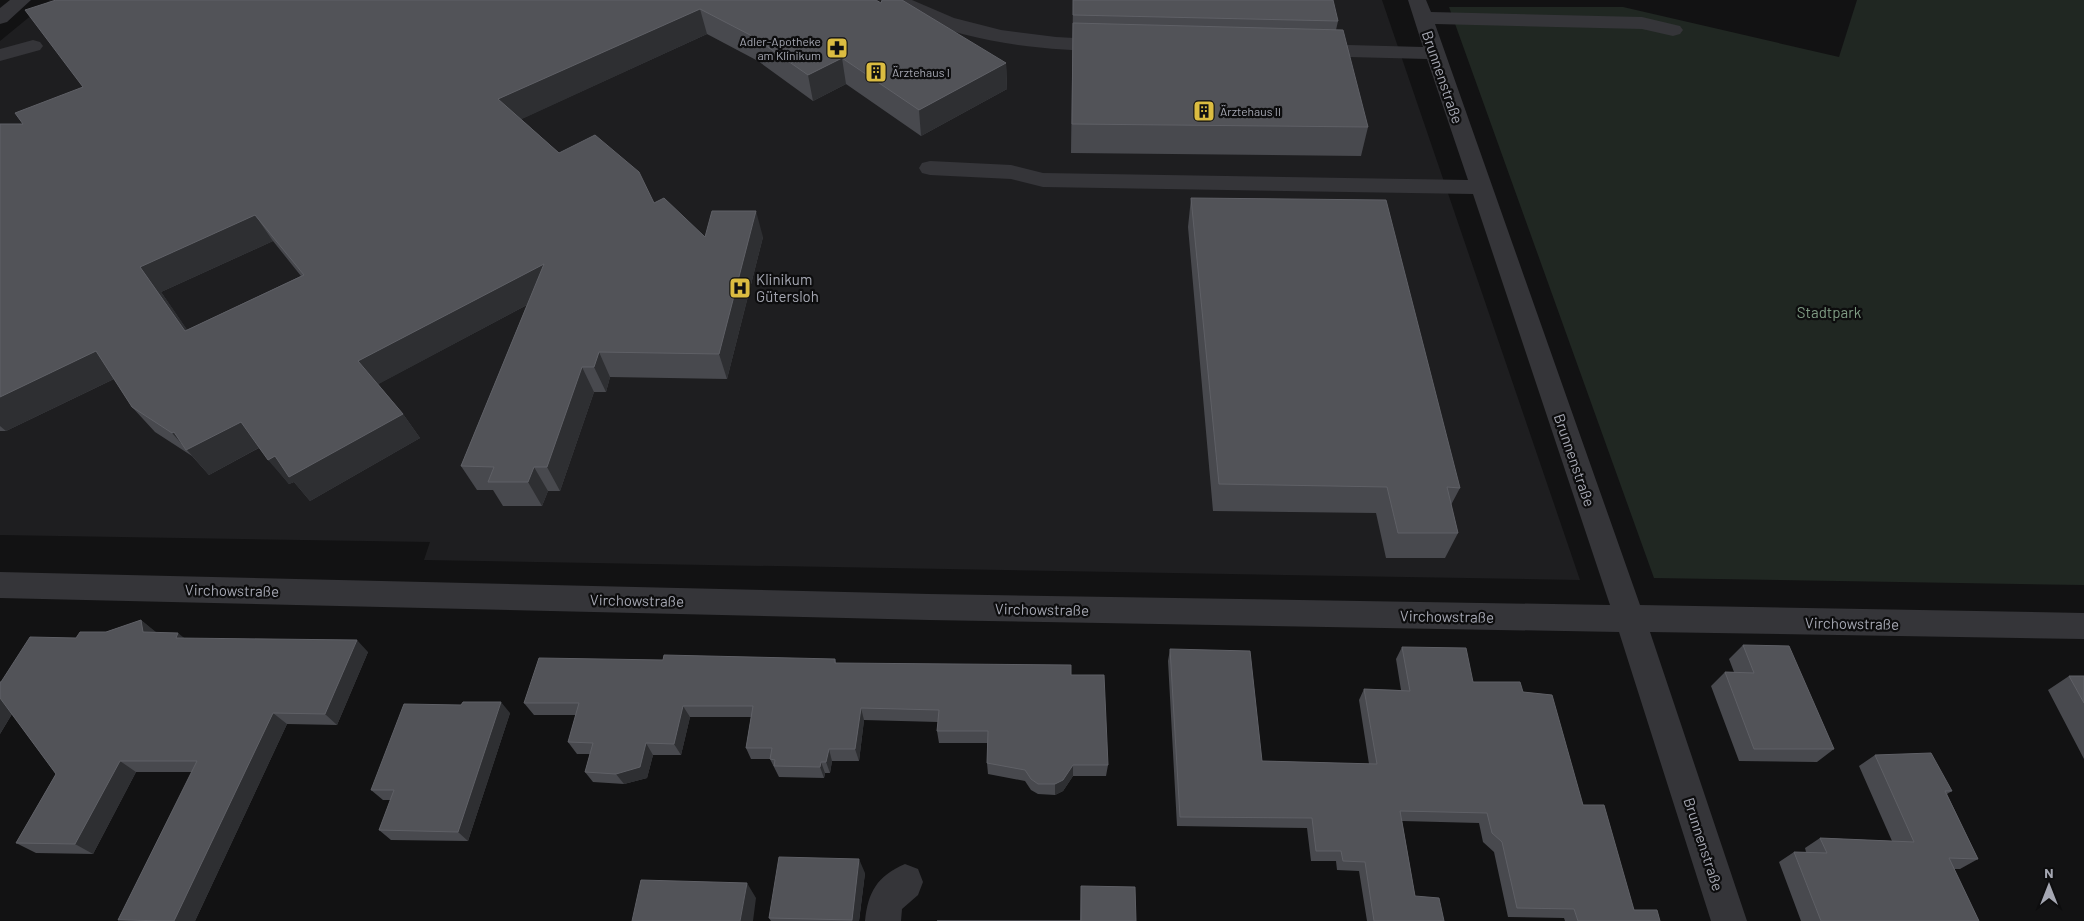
<svg xmlns="http://www.w3.org/2000/svg" width="2084" height="921" viewBox="0 0 2084 921" font-family="Barlow,sans-serif">
<style>
.built{fill:#1e1e20}
.green{fill:#202722}
.lines{fill:none;stroke-linecap:round;stroke-linejoin:round}
.minor{fill:#353539;fill-rule:evenodd}
.wall{fill:#48494e;fill-rule:evenodd}
.shaded-wall{fill:#2e2f32}
.building{fill:#525358;stroke:#5f6066;fill-rule:evenodd}
.labels{text-anchor:middle;dominant-baseline:central;stroke-width:4.5;stroke-linejoin:round;paint-order:stroke}
.far-poi-label{font-size:12px;fill:#a5a7b2;stroke:#0d0d0e;text-anchor:start}
.street-label{font-size:15px;fill:#a5a7b2;stroke:#0d0d0e}
.poi-label{font-size:15px;fill:#a5a7b2;stroke:#0d0d0e;text-anchor:start}
.park-label{font-size:15px;fill:#7e9b83;stroke:#0d0d0e}
</style>
<rect width="100%" height="100%" fill="#121213"/>
<!-- built -->
<path class="built" d="M50 0H1382L1580 580 424 560 430 542 0 535V41Z"/>
<!-- green -->
<path class="green" d="M1857 0H2084V585L1654 578 1449 7H1623L1839 57Z"/>
<g class="lines">
<!-- minor -->
<path class="minor" d="M10 0H31L7 22 0 24V8Z
M888 0H912L954 18 1001 30 1056 37 1111 40 1118 42 1121 46 1118 50 1111 52C1044 49 971 45 910 14 902 10 892 7 888 0Z
M1408 0H1426L1431 12 1642 17 1680 26 1683 30 1680 34 1673 36 1642 29 1435 24 1640 605 2084 613V639L1650 632 1747 921H1711L1619 632 929 620 0 598V572L929 594 1610 605 1473 194 1043 187 1011 179 930 175 922 173 919 168 922 163 930 161 1011 165 1043 173 1468 180 1427 59 1311 56 1304 54 1301 50 1304 46 1311 44 1423 47Z
M33 40 40 42 43 46 40 50 0 61V49Z
M905 864 918 869 923 882 918 895 902 909 901 921H865C868 892 877 876 905 864Z"/>
</g>
<!-- wall -->
<path class="wall" d="M56 0 881 3 1006 63 1007 89 921 136 846 84 813 101 758 61 707 34 521 119 559 153 654 203 705 237H763L727 379 610 377 606 392H594L560 491H548L542 506H503L493 490H477L461 466 527 305 378 384 403 414 420 438 310 501 294 482 289 484 259 448 209 475 192 456 155 432 132 407 114 379 6 431H0V124H23L83 87ZM273 241 301 276 187 330 161 292Z
M1073 0 1338 21 1336 30 1368 127 1361 156 1071 153Z
M1191 198 1460 488 1451 505 1458 533 1445 558H1386L1376 513 1213 511 1188 227Z
M141 620 156 633 184 638 368 652 337 725 287 724 195 921 118 920 192 772H136L93 854 36 853 16 843 56 774 12 714 0 734 1 682 106 632Z
M1743 645 1834 749 1817 762 1739 761 1711 686 1725 672H1734L1729 659Z
M1402 647 1473 682 1523 692 1583 805 1634 910 1660 921H1565L1564 918 1508 917 1494 852 1483 842 1479 823 1402 821 1415 896 1444 921H1367L1359 871 1337 870 1336 861H1311L1307 828 1177 826 1168 661 1170 649 1262 761 1369 764 1359 700 1364 689 1401 690 1396 659Z
M835 659 836 663 1071 675 1108 765 1106 776H1073L1063 791 1055 795 1038 794 1031 790 1025 781 988 774 987 763V743H939L937 731 938 722 864 720 859 761H832L830 773H825L824 778 779 777 770 759H751L746 748 751 717H690L681 755H653L647 778 624 784 593 782 585 772 590 754H577L568 742 576 715H534L524 703 663 660Z
M2069 676H2084V759L2048 690Z
M510 713 468 841 391 840 379 830 391 800H383L371 790Z
M1875 755 1952 791 1947 794 1978 859 1960 869H1954L1979 921H1801L1779 862 1794 852H1806L1805 848 1820 838 1892 841 1859 766Z
M865 873 859 921H771L769 918Z
M1081 886 1136 921H1080Z"/>
<!-- shaded-wall -->
<path class="shaded-wall" d="M700 9 707 34 509 125 498 99Z
M842 58 846 84 813 101 808 75Z
M1006 63 1007 89 921 136 919 110Z
M756 211 763 237 727 379 719 354Z
M255 215 273 241 161 292 206 357 185 331 140 267Z
M544 264 555 290 375 386 358 361Z
M96 351 120 376 6 431 0 426V397Z
M599 352 610 377 606 392 594 367Z
M582 367 594 392 560 491 547 467Z
M403 414 420 438 310 501 294 482 289 484 268 460 275 456Z
M241 422 262 446 209 475 172 433 174 432Z
M534 467 548 491 542 506 528 482Z
M141 620 156 632 158 645 143 632Z
M178 633 193 645 176 638Z
M357 640 368 652 337 725 325 714Z
M0 697 16 707 0 734Z
M501 702 510 713 468 841 458 832Z
M683 706 690 717 681 755 674 744Z
M861 708 864 720 859 761 855 749Z
M273 713 287 724 195 921H174Z
M646 743 653 755 647 778 624 784 616 774Z
M829 749 832 761 830 773 826 762Z
M120 761 136 772 93 854 75 844Z
M821 762 825 773 824 778 820 767Z
M1073 765V776L1063 791 1055 795V784Z
M859 859 865 873 859 921H853L852 920Z
M747 883 756 898 753 921H740Z"/>
<!-- building -->
<path class="building" d="M56 0H876L881 3 882 0H902L1006 63 919 110 842 58 808 75 752 36 700 9 498 99 559 153 595 135 639 172 654 203 664 198 705 237 712 211H756L719 354 599 352 594 367H582L547 467H534L528 482H488L494 467 461 466 544 264 358 361 403 414 289 477 275 456 268 460 241 422 186 450 174 432 172 433 132 407 96 351 0 397V124H23L15 113 83 87 25 10ZM255 215 304 275 185 331 140 267Z
M1073 0H1333L1338 21 1073 15Z
M1073 23 1343 30 1368 127 1072 124Z
M1191 198 1386 200 1460 488 1447 487 1458 533H1398L1387 487 1219 484Z
M141 620 143 632 178 633 176 638 357 640 325 714 273 713 174 921 118 920 197 761H120L75 844 16 843 56 774 0 698V682H1L30 637 76 638 80 632H106Z
M1743 645 1789 646 1834 749H1754L1725 672 1754 673Z
M1402 647 1466 648 1473 682H1520L1523 692 1552 695 1583 805H1604L1634 910H1657L1660 921H1578L1574 909 1517 908 1502 842 1492 833 1487 813 1400 811 1415 896 1439 898 1444 921H1374L1365 862 1343 861 1341 851H1316L1312 818 1180 817 1170 649 1250 651 1262 761 1377 764 1364 689 1410 691Z
M664 655 835 659V663L1071 665V675H1104L1108 765H1073L1063 780 1055 784H1038L1031 779 1025 770 987 763 988 731H937L939 710 861 708 855 749H829L826 762H821L820 767 774 766 775 760 770 759 772 748H746L753 706H683L674 744 646 743 640 767 616 774 585 772 593 743 568 742 579 703H524L539 658 663 660Z
M2069 676H2084V703Z
M463 702H501L458 832 379 830 394 790H371L404 704 461 705Z
M1931 753 1952 791H1945L1978 859 1949 858 1979 921H1821L1794 852 1827 853 1820 838 1914 842 1875 755Z
M779 857 859 859 852 920 769 918Z
M641 880 747 883 740 921H632Z
M1081 886 1135 887 1136 921H937H1081Z"/>
<!-- icons -->
<defs>
<g id="pharmacy-square" transform="scale(1.125)"><rect x="-9" y="-9" width="18" height="18" rx="4" fill="#dbbc41" stroke="#0d0d0e"/><path d="M-2-6h4v4h4v4h-4v4h-4v-4h-4v-4h4Z" fill="#111"/></g>
<g id="building-square" transform="scale(1.125)"><rect x="-9" y="-9" width="18" height="18" rx="4" fill="#dbbc41" stroke="#0d0d0e"/><path d="M-4-6H4V6H1V3H-1V6H-4ZM-2.5-4.3h1.7v1.8h-1.7ZM.8-4.3h1.7v1.8H.8ZM-2.5-1h1.7V.8h-1.7ZM.8-1h1.7V.8H.8Z" fill="#111"/></g>
<g id="hospital-square" transform="scale(1.125)"><rect x="-9" y="-9" width="18" height="18" rx="4" fill="#dbbc41" stroke="#0d0d0e"/><path d="M-5-5h3v3.5h4V-5h3V5h-3V1.5h-4V5h-3Z" fill="#111"/></g>
</defs>
<g fill-rule="evenodd">
<use href="#pharmacy-square" x="837" y="48"/>
<use href="#building-square" x="876" y="72"/>
<use href="#building-square" x="1204" y="111"/>
<use href="#hospital-square" x="740" y="288"/>
</g>
<g class="labels">
<!-- far-poi labels -->
<g class="far-poi-label">
<text x="821" y="41" text-anchor="end">Adler-Apotheke<tspan x="821" dy="14">am Klinikum</tspan></text>
<text x="892" y="72">Ärztehaus I</text>
<text x="1220" y="111">Ärztehaus II</text>
</g>
<!-- street labels -->
<g class="street-label">
<text transform="translate(1443 77) rotate(71)">Brunnenstraße</text>
<text transform="translate(1575 460) rotate(71)">Brunnenstraße</text>
<text transform="translate(232 590) rotate(1)">Virchowstraße</text>
<text transform="translate(637 600) rotate(1)">Virchowstraße</text>
<text transform="translate(1042 609) rotate(1)">Virchowstraße</text>
<text transform="translate(1447 616) rotate(1)">Virchowstraße</text>
<text transform="translate(1852 623) rotate(1)">Virchowstraße</text>
<text transform="translate(1704 844) rotate(72)">Brunnenstraße</text>
</g>
<!-- poi labels -->
<g class="poi-label">
<text x="756" y="279">Klinikum<tspan x="756" dy="17">Gütersloh</tspan></text>
</g>
<!-- park labels -->
<g class="park-label">
<text x="1829" y="312">Stadtpark</text>
</g>
</g>
<!-- north arrow -->
<g transform="translate(2049 886)" stroke="#0d0d0e" stroke-width="4" paint-order="stroke">
<path d="M0-4L9 19L0 12L-9 19Z" fill="#a5a7b2"/>
<text y="-8" font-size="14" font-weight="bold" text-anchor="middle" fill="#a5a7b2">N</text>
</g>
</svg>
